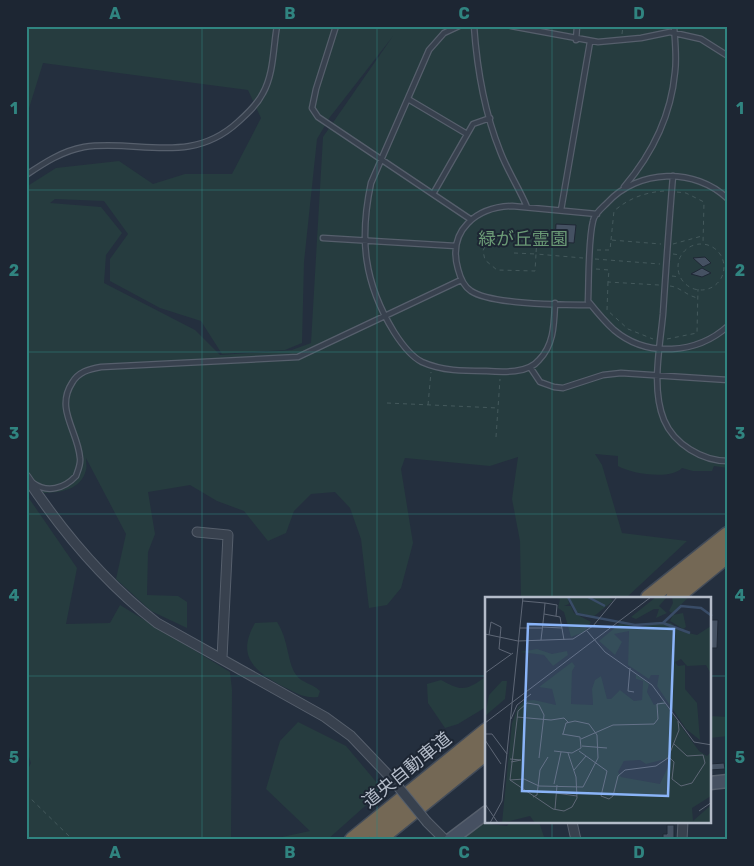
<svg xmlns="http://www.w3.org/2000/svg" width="754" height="866" viewBox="0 0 754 866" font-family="Rubik,'Noto Sans JP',sans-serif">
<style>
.green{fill:#263c3f;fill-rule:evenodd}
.building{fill:#455162;stroke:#1f2835}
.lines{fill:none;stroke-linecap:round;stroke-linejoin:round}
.lane-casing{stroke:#565f6c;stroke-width:7}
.street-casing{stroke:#565f6c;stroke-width:11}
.secondary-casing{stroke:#565f6c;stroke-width:15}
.highway-casing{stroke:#434c59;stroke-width:19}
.path{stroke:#44595c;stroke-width:1;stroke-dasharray:4 4;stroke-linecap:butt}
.lane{stroke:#38414e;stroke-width:4.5}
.street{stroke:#38414e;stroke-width:9}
.secondary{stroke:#465061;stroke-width:12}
.highway{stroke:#746855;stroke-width:16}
.street-bridge-casing{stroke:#565f6c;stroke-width:11;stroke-linecap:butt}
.street-bridge{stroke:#38414e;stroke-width:9}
.grid{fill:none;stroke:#308480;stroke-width:1;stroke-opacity:0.55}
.labels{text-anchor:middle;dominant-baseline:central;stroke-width:4;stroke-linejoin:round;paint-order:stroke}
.park-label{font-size:18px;fill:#6b9a76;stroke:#1d2633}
.street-label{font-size:18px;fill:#b4bcc9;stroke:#1d2633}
.inset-river{fill:none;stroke:#394c67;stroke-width:2.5}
.inset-road{fill:none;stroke:#5e6776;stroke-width:1}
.view{fill:#8ab4f8;fill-opacity:0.15;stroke:#8ab4f8;stroke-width:2.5}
.inset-edge{fill:none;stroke:#b4bcc9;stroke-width:2.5}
.neatline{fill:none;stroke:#308480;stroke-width:2}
.grid-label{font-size:16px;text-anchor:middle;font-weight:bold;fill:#308480}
</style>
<rect width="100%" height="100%" fill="#242f3e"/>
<!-- green -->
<path class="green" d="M26 26H728V468L714 466 712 471H693L682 468C671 480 631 474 618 466V456L595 454 602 465 622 533 687 541 626 598H521L520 541 512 499 518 457 490 466 405 458 401 469 413 543 401 588 387 605 369 608 361 539 350 508 335 492 311 494 294 511 286 533 268 541 244 511 217 501 190 485 148 492 155 534 148 552 147 595 178 596 187 602V628L151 611 116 579 126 534 86 458C86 461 87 467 86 470 81 490 60 493 42 493L26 471V187L56 168 119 161 153 184 185 174H232L261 118 248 90 43 63 26 118ZM393 36 323 137 311 343 292 350 220 355 195 330 104 283 106 255 122 233 101 207 50 203 55 199 104 201 128 234 110 259V281L160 308 201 321 222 354 285 350 302 343 304 262 317 139 330 117Z
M26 494 77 568 66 624 110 623 120 605 230 672 232 690 231 840H26V773L31 763 29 757 26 756Z
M277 622C289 640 287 664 297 676 301 682 313 684 320 691L318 697C304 699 295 692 282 686 254 671 236 656 255 623Z
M484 678 486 679V707L458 724 445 728 428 703 427 684 441 680C461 691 465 691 484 678Z
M710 716 728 717V736L710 738Z
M298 722 346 746 383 790 327 840H268L310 831 266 789 280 741Z
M510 822H539L545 840H462L481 823 507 826Z"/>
<!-- building -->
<path class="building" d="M556 224 576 225 574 243 555 242Z
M705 257 711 263 703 267 693 258Z
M702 268 711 273 702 277 691 274Z
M710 620H718L717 648H710Z
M724 763 725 769 710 770V764Z
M667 825H674V840H663V834H667Z"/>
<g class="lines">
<!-- lane casing -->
<g class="lane-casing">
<path id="lane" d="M336 26 316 89 312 108 318 117 470 219
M459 26 444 33 429 50 371 183C359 239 364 283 394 332 401 343 410 356 422 362 442 371 464 371 485 371 502 372 528 374 539 360 554 345 554 324 555 303
M474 26C477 69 484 111 500 151 507 170 519 188 527 207
M511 26 598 42 641 38 670 32 701 39 728 56
M576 40 577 26
M408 99 467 134
M26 175C44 163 62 151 84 147 139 139 190 166 238 122 247 114 257 105 263 93 274 73 273 48 277 26
M673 176C669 222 666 268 663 314 660 347 651 388 664 420 674 444 702 461 728 461
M624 187C652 154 671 116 675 72 677 57 675 42 674 26
M433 194 473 124 490 118
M728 199C695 167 638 169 607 203 602 208 594 214 593 221 588 241 589 279 588 301 596 311 604 321 614 330 647 358 697 354 728 326
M561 210 590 42
M323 238 456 246
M591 305C564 305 492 305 471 291 463 286 460 277 458 269 447 230 477 207 512 206L597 214
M530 367 540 382 554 387 563 388 603 375 621 373 728 380
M33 483C47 493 64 489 76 476 78 470 81 464 80 458 78 431 55 409 72 383 78 372 89 369 101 367L298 357 461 280"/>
</g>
<!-- street casing -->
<g class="street-casing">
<path id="street" d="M26 477C63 533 104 582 157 623L325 717 351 736 391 778
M197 532 228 535 222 658
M427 822 445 840
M572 822 576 840
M682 840 683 822"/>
</g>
<!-- secondary casing -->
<g class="secondary-casing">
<path id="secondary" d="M710 783 728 781
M450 840 487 812"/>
</g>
<!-- highway casing -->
<g class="highway-casing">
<path id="highway" d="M649 598 728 535
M674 598 728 554
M353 840 487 731
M377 840 487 751"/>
</g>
<!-- path -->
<path class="path" d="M622 34 623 26
M677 192 686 193 704 202 703 244
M611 240 614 211C629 198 646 192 665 191
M673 244 702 236
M678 267a23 23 0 1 1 46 0a23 23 0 1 1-46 0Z
M597 250H610L611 240 661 244
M514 253 536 254 537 237C518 235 491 227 483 251L485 260 497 270 535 271 536 254 583 258
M673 254 681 255
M595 259 660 264
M596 269 609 270 608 282 659 285
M672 276 680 277
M608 282 607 310 628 329 653 339
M670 286C680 287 687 296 698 298
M667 339 697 333 698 289
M387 403 498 408
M428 405 431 372
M496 437 500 379
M26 794 73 840"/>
<!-- lane -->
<use href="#lane" class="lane"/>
<!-- street -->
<use href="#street" class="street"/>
<!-- secondary -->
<use href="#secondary" class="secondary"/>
<!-- highway -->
<use href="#highway" class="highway"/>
<!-- street-bridge casing -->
<g class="street-bridge-casing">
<path id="street-bridge" d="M391 778 427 822"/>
</g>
<!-- street-bridge -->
<use href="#street-bridge" class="street-bridge"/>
</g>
<!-- grid -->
<path class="grid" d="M202 26V840M377 26V840M552 26V598M26 190H728M26 352H728M26 514H728M26 676H487M710 676H728M552 822V840"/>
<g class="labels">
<!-- park labels -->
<g class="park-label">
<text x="523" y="239">緑が丘霊園</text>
</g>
<!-- street labels -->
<g class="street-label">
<text transform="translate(407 770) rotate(-39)">道央自動車道</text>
</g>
</g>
<!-- overview -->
<g transform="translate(485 597)">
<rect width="226" height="226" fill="#242f3e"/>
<path d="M68 0H83L84 7 79 9H86L89 16 106 25 99 35 86 40 79 15 73 11 75 2ZM84 0H123L128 4 108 20 91 15ZM171 0H182L174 9 182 16 171 21 174 12H169L151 22 146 20ZM187 0H204L187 16 184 14 188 6ZM198 16 201 30 198 32 185 24 188 18ZM138 24 152 32 171 25 186 26 195 34 212 38 226 29V77L221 68 202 69 196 62 190 65 193 69 200 68V92L212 106 215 143 201 132 172 89 174 78H166L164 82 143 68 144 34 129 37 137 45 130 58 114 44ZM52 52 67 57 82 54 83 58 68 69 59 58 35 55ZM87 65 90 69 87 74 86 107 108 108 107 92 110 83 116 79 122 102H126L135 93 149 104 157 103 158 84 151 82V77L164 87 162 95 169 108 178 104 214 154 222 159 226 155V199L207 211 208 224 226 208V226H50L45 219 17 226 27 126 33 110 39 104 49 103 71 108 67 92 54 90ZM181 162 186 163 175 187 136 180 133 175 139 164 155 163 161 167ZM17 84H22L20 102 0 119 4 98Z" fill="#263c3f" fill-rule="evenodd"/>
<path class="inset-river" d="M83 0 92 17 150 28 178 26 196 9 216 11 227 19M103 0 120 9M178 26 205 36"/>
<path class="inset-road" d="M38 4 60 6 59 17M60 6 72 8 71 19M57 30 77 31M35 31H57M102 34 120 55 167 88 209 145 227 148M0 37 33 44 88 42 108 29 132 0M4 38 6 25 16 30 14 52 26 57M56 43 59 17 75 20 79 43M145 71 143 94 149 95M0 76 28 56M32 120 66 123 79 121 83 125M26 122 32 108 46 97M0 126 166 0M0 137H7L22 157M96 142 128 128 169 127 173 122 172 107 180 106M0 143 16 167M97 149 122 151M69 154 87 156 96 151 95 140 77 137M94 154 122 174 116 199 124 202 128 199 133 179 140 173 171 169 183 161 194 133 193 124M184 160 189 165 187 182 196 189 207 186 220 166 218 158 202 159 189 147M54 161 59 118 54 108 42 106 33 114 25 183 68 212 79 214 87 210 92 201 91 180 83 156M25 162 36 163 26 165M89 173 101 159M25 183 39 182 54 189 98 190 113 161 112 138 104 127 90 124 81 126 78 137M69 187 76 155M71 196 92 199M48 200 52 198 55 173 63 160M0 207 13 226M70 212 72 188M214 214 227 205M5 226 17 204 38 0"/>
<path class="view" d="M43 27 189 32 183 199 37 194Z"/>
<rect width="226" height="226" class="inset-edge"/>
</g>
<!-- border -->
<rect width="754" height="866" fill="none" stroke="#1d2633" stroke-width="55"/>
<rect x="28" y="28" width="698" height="810" class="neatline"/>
<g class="grid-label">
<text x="115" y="19">A</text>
<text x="290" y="19">B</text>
<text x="464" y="19">C</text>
<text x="639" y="19">D</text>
<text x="14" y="114">1</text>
<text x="740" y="114">1</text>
<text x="14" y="276">2</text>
<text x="740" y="276">2</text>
<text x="14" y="439">3</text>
<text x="740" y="439">3</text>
<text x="14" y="601">4</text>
<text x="740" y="601">4</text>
<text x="14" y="763">5</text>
<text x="740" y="763">5</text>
<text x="115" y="858">A</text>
<text x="290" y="858">B</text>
<text x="464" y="858">C</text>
<text x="639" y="858">D</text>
</g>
</svg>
